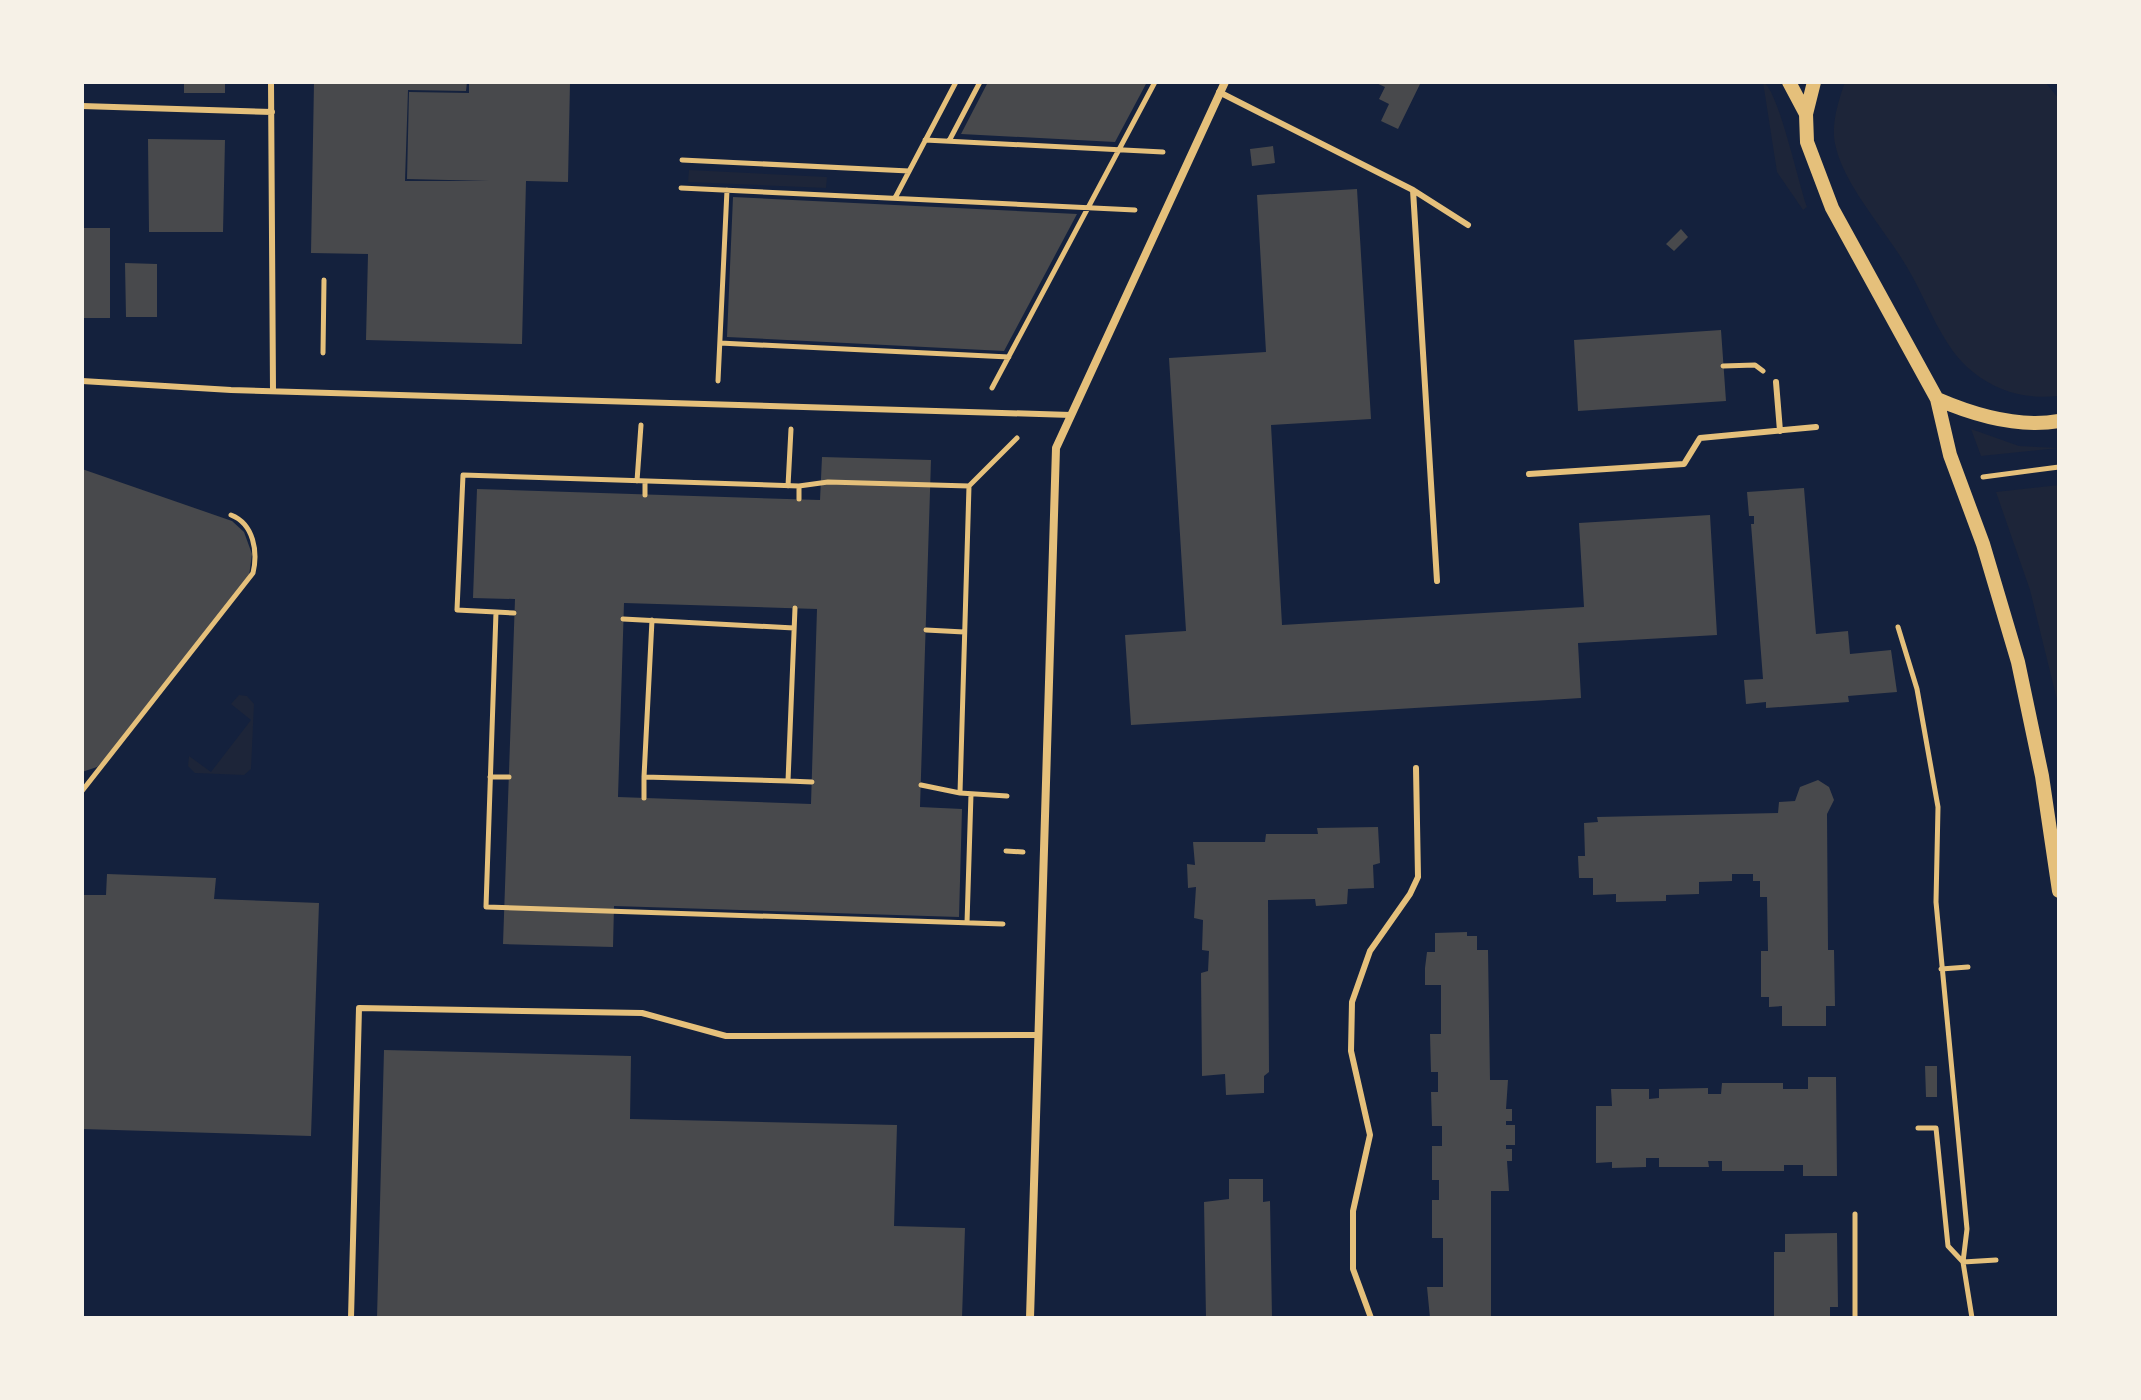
<svg xmlns="http://www.w3.org/2000/svg" width="2141" height="1400" viewBox="0 0 2141 1400" font-family="'PT Sans Narrow',sans-serif">
<style>
.green{fill:#1d2539}
.building{fill:#48494c;fill-rule:evenodd}
.lines{fill:none;stroke-linecap:round;stroke-linejoin:round}
.path{stroke:#e5c07b;stroke-width:5}
.service{stroke:#e5c07b;stroke-width:6}
.minor{stroke:#e5c07b;stroke-width:8}
.tertiary{stroke:#e5c07b;stroke-width:14}
</style>
<rect width="100%" height="100%" fill="#14213d"/>
<!-- green -->
<path class="green" d="M1763 82C1778 88 1799 186 1807 207L1803 210 1777 172Z
M1845 82H2045L2059 99V396C2027 399 1999 393 1973 372 1942 348 1928 302 1908 269 1887 232 1846 188 1836 148 1830 127 1838 102 1845 82Z
M689 170 827 177 826 188 688 182Z
M1971 429 2019 446 2059 448 1981 456Z
M2059 485V708L2030 590 1996 492Z
M239 695 247 696 254 704 251 769 244 775 195 773 188 766 189 756 211 772 251 720 231 704Z"/>
<!-- building -->
<path class="building" d="M184 82H225V93H184Z
M314 82H467L466 91 408 90 405 181H489L407 179 409 92 469 93V82H570L568 182 526 181 522 344 366 340 368 254 311 253Z
M988 82H1147L1115 142 961 134Z
M1374 82H1421L1398 129 1381 121 1389 104 1379 99 1385 87Z
M148 139 225 140 223 232H149Z
M1273 146 1275 163 1252 166 1250 149Z
M1357 189 1371 419 1271 425 1282 625 1584 607 1579 523 1710 515 1717 635 1578 643 1581 698 1131 725 1125 635 1186 631 1169 358 1266 352 1257 195Z
M733 197 1077 214 1004 351 727 337Z
M82 228H110V318H82Z
M1681 229 1688 237 1674 251 1666 244Z
M125 263 157 264V317H126Z
M1721 330 1726 401 1578 411 1574 340Z
M822 457 931 460 920 807 962 809 959 917 614 906 613 947 503 944 515 599 473 598 477 489 820 500ZM624 603 817 609 811 804 618 797Z
M82 469 232 521 244 532 252 554 249 576 106 758 97 767 82 772Z
M1804 488 1816 634 1848 631 1850 654 1891 650 1897 692 1848 696 1849 702 1766 708V702L1746 704 1744 680 1763 679 1751 524H1754V516H1749L1747 492Z
M1818 780 1829 787 1834 800 1827 814 1828 950H1834L1835 1006H1826V1026H1782V1006L1769 1007V997H1761V951H1768L1767 897H1760V881H1753V874H1732V881L1699 882V894L1666 895V901L1616 902V894L1593 895V878H1579L1578 856H1585L1584 823 1598 822 1597 817 1778 813 1779 802 1795 801 1800 787Z
M1378 827 1380 863 1373 865 1374 888 1348 889 1347 904 1316 906 1315 899 1268 900 1269 1072 1264 1076V1093L1226 1095 1225 1074 1202 1076 1201 973 1208 971 1209 951 1202 950 1203 920 1194 918 1196 887 1188 888 1187 864 1195 865 1193 842H1265L1266 834H1318L1317 828Z
M107 874 216 878 214 899 319 903 311 1136 82 1129V895H106Z
M1467 932V936H1477V950H1488L1490 1080H1508L1506 1109H1512V1121H1506V1125H1515V1145H1506V1149H1512V1161H1507L1509 1191H1491V1318H1430L1427 1287H1443V1238H1432V1200H1439V1180H1432V1146H1442V1126H1432L1431 1092H1438V1072H1431L1430 1034H1441V985H1425V968L1427 952H1435V933Z
M384 1050 631 1056 630 1119 897 1125 894 1226 965 1228 962 1318H377Z
M1925 1066H1937V1097H1926Z
M1808 1077H1836L1837 1176H1803V1165H1784V1171H1722V1161H1708L1709 1167H1659V1158H1646V1167L1612 1168V1162L1596 1163V1106H1612L1611 1089H1649V1099L1659 1098V1089L1708 1088V1094H1721L1722 1083H1783V1089H1808Z
M1229 1179H1263V1202L1270 1201 1272 1318H1206L1204 1202 1229 1199Z
M1837 1233 1838 1307H1830V1318H1774V1252H1785V1234Z"/>
<g class="lines">
<!-- path -->
<path class="path" d="M925 140 1163 152
M949 141 980 82
M682 160 909 171
M681 188 1135 210
M895 198 956 82
M720 343 1009 357
M323 353 324 280
M1723 366 1755 365 1763 371
M718 381 727 190
M992 388 1155 82
M1983 477 2059 467
M637 481 641 425
M645 481V495
M788 486 791 429
M799 486 828 482 969 486
M799 499V486L463 475 457 610 496 612 486 907 1003 924
M496 612 514 613
M623 619 794 628
M1898 627 1917 689 1938 807 1936 902 1967 1229 1963 1262 1972 1318
M926 630 964 632
M490 777H509
M644 777 652 620
M788 781 812 782
M921 785 960 793 1007 796
M82 791 253 573C258 552 254 524 231 515
M960 793 969 486 1017 438
M644 798V777L788 781 795 608
M1006 851 1023 852
M967 923 971 794
M1941 969 1968 967
M1918 1128H1936L1948 1246 1963 1262 1996 1260
M1855 1214V1318"/>
<!-- service -->
<path class="service" d="M271 82 273 390
M1219 92 1413 190 1468 225
M82 106 272 112
M1413 190 1437 581
M82 381 231 390 1071 415
M1776 382 1780 431
M1529 474 1684 464 1700 438 1816 427
M351 1318 359 1008 642 1013 726 1036 1036 1035
M1371 1318 1353 1269V1211L1370 1135 1351 1051 1352 1002 1370 951 1410 894 1418 877 1416 768"/>
<!-- minor -->
<path class="minor" d="M1030 1318 1056 448 1225 82"/>
<!-- tertiary -->
<path class="tertiary" d="M1789 82 1806 114
M1814 82 1806 114 1807 142 1832 208 1937 399 1950 455 1983 544 2018 662 2042 776 2059 891
M1937 399C1974 415 2019 428 2059 421"/>
</g>
<!-- border -->
<rect width="2141" height="1400" fill="none" stroke="#f6f1e7" stroke-width="168"/>
</svg>
